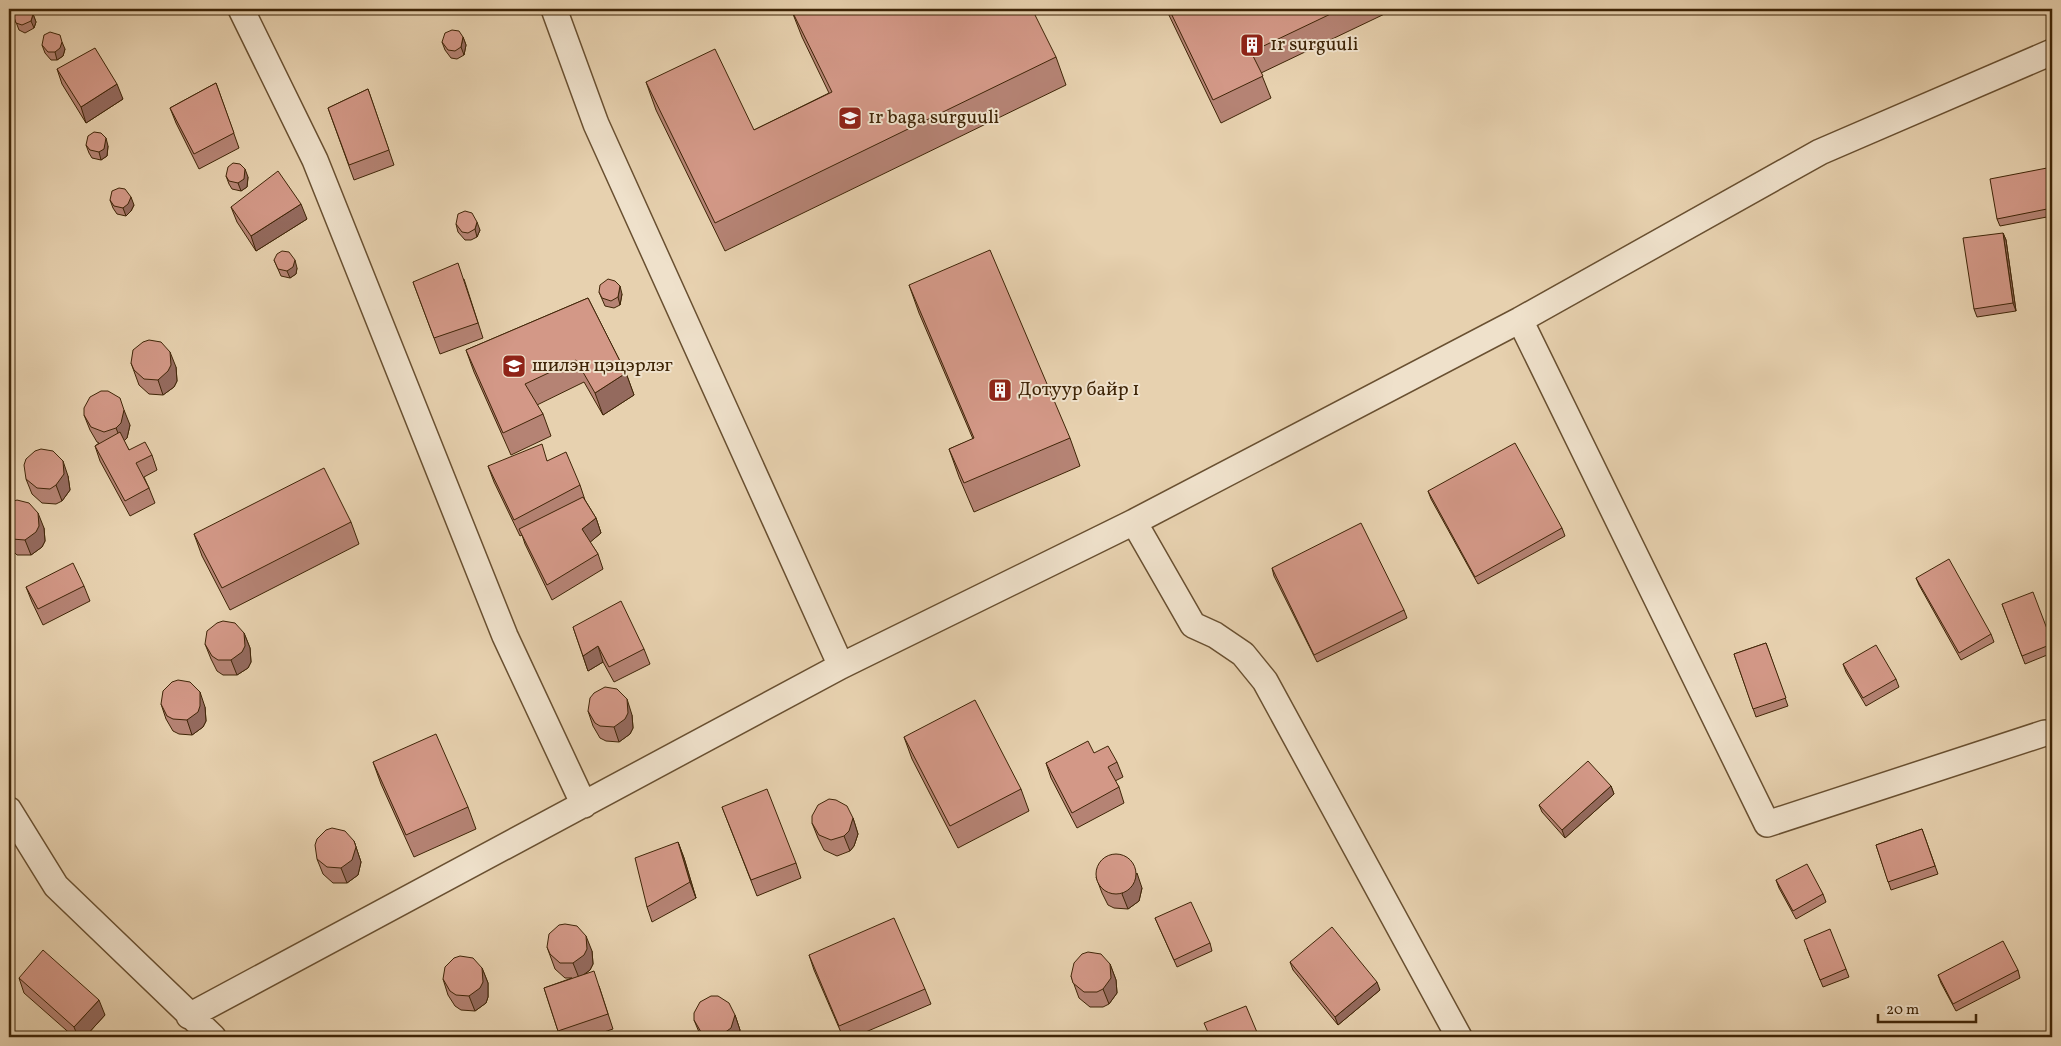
<svg xmlns="http://www.w3.org/2000/svg" width="2061" height="1046" viewBox="0 0 2061 1046" font-family="Vollkorn,serif">
<style>
.lines{fill:none;stroke-linecap:round;stroke-linejoin:round}
.street-casing{stroke:#695031;stroke-width:28}
.street{stroke:#efe1cb;stroke-width:25}
.wall{fill:#b58374;stroke:#3f2507}
.shaded-wall{fill:#946a5e;stroke:#3f2507}
.building{fill:#d39887;stroke:#3f2507}
.labels{text-anchor:middle;dominant-baseline:central;stroke-width:4;stroke-linejoin:round;paint-order:stroke}
.poi-label{font-size:19px;fill:#3f2507;stroke:#efe1cb;text-anchor:start}
</style>
<rect width="100%" height="100%" fill="#e7d1af"/>
<filter id="stains"><feTurbulence type="fractalNoise" baseFrequency=".004" numOctaves="4"/><feColorMatrix values="0 0 0 0 .2 0 0 0 0 .09 0 0 0 0 .02 0 0 0 .5 -.17"/></filter>
<radialGradient id="worn" r=".72"><stop offset=".6" stop-color="#630" stop-opacity="0"/><stop offset="1" stop-color="#630" stop-opacity=".3"/></radialGradient>
<g class="lines">
<!-- street casing -->
<g class="street-casing">
<path id="street" d="M241 9 315 160 505 636 584 805
M554 9 596 124 841 666
M1520 320 1767 824 2045 733
M1134 522 1193 625 1215 635 1243 654 1265 681 1459 1037
M9 810 56 886 213 1037
M189 1016 841 666 1134 522 1520 320 1820 152 2052 52"/>
</g>
<!-- street -->
<use href="#street" class="street"/>
</g>
<!-- wall -->
<path class="wall" d="M791 9 1056 57 1066 85 725 251 656 110 646 82 754 130 829 93 802 37Z
M1166 9H1395L1261 73 1271 98 1221 123Z
M13 14H33L36 22 34 28 25 33 19 30Z
M463 37 466 45 464 55 457 59 451 58 445 50 442 42Z
M42 45 65 49 63 56 57 60H51L45 53Z
M57 69 123 99 86 123 62 84Z
M216 83 239 148 199 169 176 123 170 108Z
M368 89 394 165 354 180 328 108Z
M86 145 108 146 107 156 101 160 92 158 89 153Z
M2047 168 2050 176 2052 188V216L2000 226 1997 219Z
M226 176 248 177 247 187 241 191 232 189 229 184Z
M110 200 134 205 131 211 126 216 117 214 113 208Z
M231 207 307 219 256 251 237 222Z
M456 224 480 230 477 237 471 240H465L458 232Z
M2003 233 2006 240 2016 311 1977 317 1974 309Z
M274 260 297 268 296 274 290 278 281 276Z
M464 279 483 338 440 354 413 282Z
M909 285 1070 438 1080 466 974 512 959 477 949 449 973 439 919 313Z
M599 292 622 294 620 305 614 308 605 306Z
M588 298 626 373 634 395 603 415 584 382 537 405 543 414 551 436 511 455 474 372 466 350Z
M131 363 176 367 177 381 174 387 163 395 149 394 139 385Z
M84 415 130 425 127 438 124 441 129 450 152 455 157 470 144 477 149 488 155 503 130 516 100 461 95 446 99 443 97 442 90 430Z
M548 461 580 485 585 500 596 518 601 533 590 542 598 554 603 569 552 600 525 544 522 535 520 536 494 482 488 466Z
M68 476 70 490 62 501 56 504 42 503 32 494 26 479Z
M1428 491 1562 528 1565 536 1478 584 1431 499Z
M9 504 44 528 45 541 42 547 31 555H17L9 547Z
M351 522 359 544 230 610 202 556 194 534Z
M1272 568 1404 610 1407 618 1317 662 1274 576Z
M1916 578 1991 634 1994 642 1961 660 1919 585Z
M84 586 90 601 43 625 32 602 26 587Z
M2002 604 2052 642V653L2025 664Z
M573 627 644 649 650 664 614 682 603 662 588 671Z
M244 633 250 648 251 662 248 668 237 675H223L217 671 211 659 205 644Z
M1766 643 1788 706 1756 717 1734 654Z
M1843 664 1896 679 1899 687 1866 706 1846 672Z
M161 704 205 707 206 721 203 727 192 735 179 734 173 731 166 719Z
M588 711 632 715 633 728 630 734 619 742 606 741 600 738 593 726Z
M904 737 1021 789 1029 811 958 848 912 759Z
M1094 753 1117 762 1123 777 1115 781 1119 787 1124 803 1077 828 1051 778 1046 763Z
M373 762 468 807 476 829 414 857 381 784Z
M1611 786 1614 794 1565 838 1542 812 1539 805Z
M722 807 796 863 801 878 757 896Z
M853 818 858 834 854 846 850 851 837 856 824 850 818 838 812 823Z
M1922 829 1938 874 1891 890 1876 845Z
M354 841 361 862 358 875 347 883H333L323 874 317 859Z
M678 842 684 858 696 898 652 922 647 907Z
M1096 877 1142 888 1139 901 1128 909 1114 908 1108 905 1102 893Z
M1776 880 1823 894 1826 902 1796 919 1779 888Z
M1155 918 1210 943 1212 951 1177 967Z
M547 947 592 951 593 964 590 970 585 974 599 986 613 1029 589 1037H560L544 988 572 978H565L555 969Z
M1807 948 1846 969 1849 977 1823 987Z
M809 955 925 989 931 1004 854 1037H843L814 970Z
M1290 962 1380 990 1338 1025 1293 970Z
M1110 964 1116 980 1117 993 1109 1004 1103 1007H1090L1079 998 1071 976Z
M482 968 488 983V997L486 1003 475 1011 461 1010 455 1006 448 995 443 979Z
M2018 970 2020 978 1956 1011 1941 983 1938 975Z
M19 978 105 1015 85 1037H74L24 993Z
M735 1015 740 1030 738 1037H701L694 1020Z"/>
<!-- shaded-wall -->
<path class="shaded-wall" d="M33 14 36 22 34 28 31 21Z
M463 37 466 45 464 55 461 47Z
M62 42 65 49 63 56 57 60 55 52Z
M117 84 123 99 86 123 81 107Z
M106 138 108 146 107 156 101 160 99 152Z
M2047 168 2050 176 2052 188V195Z
M245 169 248 177 247 187 241 191 238 183Z
M131 197 134 205 131 211 126 216 123 208Z
M301 204 307 219 256 251 251 236Z
M477 222 480 230 477 237 475 229Z
M2003 233 2006 240 2016 311 2013 303Z
M295 260 297 268 296 274 290 278 287 271Z
M620 286 622 294 620 305 618 297Z
M170 352 176 367 177 381 174 387 163 395 158 380Z
M626 373 634 395 603 415 595 393Z
M124 410 130 425 127 438 122 443 116 428Z
M63 461 68 476 70 490 62 501 56 485Z
M38 513 44 528 45 541 42 547 31 555 25 540Z
M596 518 601 533 588 544 582 529Z
M244 633 250 648 251 662 248 668 237 675 231 660Z
M598 646 603 662 588 671 583 656Z
M200 692 205 707 206 721 203 727 192 735 187 720Z
M627 699 632 715 633 728 630 734 619 742 614 727Z
M1611 786 1614 794 1565 838 1562 830Z
M853 818 858 834 854 846 850 851 844 836Z
M354 841 361 862 358 875 347 883 341 868Z
M678 842 684 858 696 898 690 882Z
M1137 873 1142 888 1139 901 1128 909 1122 894Z
M586 936 592 951 593 964 590 970 579 978 573 963Z
M1110 964 1116 980 1117 993 1109 1004 1103 989Z
M482 968 488 983V997L486 1003 475 1011 469 996Z
M1377 982 1380 990 1338 1025 1335 1017Z
M99 1000 105 1015 85 1037H78L74 1027Z
M735 1015 740 1030 738 1037H721L720 1036Z"/>
<!-- building -->
<path class="building" d="M15 9H30L33 14 31 21 22 25 16 23 13 14Z
M791 9H1032L1056 57 715 223 646 82 715 49 754 130 832 92Z
M1169 9H1341L1251 52 1263 76 1213 100Z
M452 30 459 31 463 37 461 47 455 51 448 50 442 42 445 33Z
M50 32 60 35 62 42 60 48 55 52H48L42 45 44 35Z
M95 48 117 84 81 107 57 69Z
M216 83 234 133 194 154 170 108Z
M368 89 389 150 349 165 328 108Z
M94 132 101 133 106 138 104 149 99 152 90 150 86 145 88 136Z
M233 163 240 164 245 169 244 179 238 183 229 181 226 176 228 167Z
M2047 168 2052 195V208L1997 219 1990 179Z
M278 171 301 204 251 236 231 207Z
M119 188 125 189 131 197 128 204 123 208 114 206 110 200 112 191Z
M465 211 472 213 477 222 475 229 468 233 462 232 456 224 458 214Z
M2003 233 2013 303 1974 309 1963 238Z
M990 250 1070 438 964 483 949 449 974 438 909 285Z
M282 251 289 252 295 260 293 267 287 271 278 269 274 260 277 254Z
M458 263 478 323 434 338 413 282Z
M608 279 615 281 620 286 618 297 611 301 602 298 599 292 600 285Z
M588 298 626 373 595 393 576 360 525 384 543 414 503 433 466 350Z
M149 340 161 342 170 352 171 365 168 371 158 380 144 379 134 370 131 363 133 350 143 342Z
M101 391H108L120 398 124 410 121 423 116 428 104 432 91 427 84 415V408L90 397Z
M120 432 129 450 145 442 152 455 136 463 149 488 125 501 95 446Z
M1515 443 1562 528 1475 577 1428 491Z
M542 444 547 461 566 452 580 485 514 520 488 466Z
M41 449 53 451 63 461 64 474 56 485 50 489 37 488 26 479 24 465 26 459 35 451Z
M324 468 351 522 222 588 194 534Z
M583 497 596 518 582 529 598 554 547 585 519 529Z
M17 500 29 503 38 513 39 526 36 532 25 540 12 539 9 537V504L11 502Z
M1361 523 1404 610 1314 655 1272 568Z
M1949 559 1991 634 1959 653 1916 578Z
M73 563 84 586 38 609 26 587Z
M2033 592 2052 642V644L2022 656 2002 604Z
M621 601 644 649 609 667 598 646 583 656 573 627Z
M223 621 235 623 244 633 245 646 242 652 231 660H218L212 656 205 644 207 631 217 623Z
M1766 643 1786 698 1753 709 1734 654Z
M1876 645 1896 679 1863 698 1843 664Z
M178 680 190 682 200 692V706L198 712 187 720 173 719 167 716 161 704 163 691 172 682Z
M605 687 617 689 627 699 628 713 625 719 614 727 600 726 595 723 588 711 590 698 594 693Z
M975 700 1021 789 950 826 904 737Z
M436 734 468 807 406 835 373 762Z
M1088 741 1094 753 1108 746 1117 762 1108 767 1119 787 1072 813 1046 763Z
M1588 761 1611 786 1562 830 1539 805Z
M767 789 796 863 751 880 722 807Z
M829 799 836 800 847 806 853 818 849 831 844 836 831 840 819 835 812 823V816L818 805Z
M332 828 345 831 354 841 356 847 352 860 341 868 327 867 317 859 315 845 317 839 326 830Z
M1922 829 1935 866 1888 882 1876 845Z
M678 842 690 882 647 907 635 858Z
M1096 874a20 20 0 1 1 40 0a20 20 0 1 1-40 0Z
M1807 864 1823 894 1793 911 1776 880Z
M1191 902 1210 943 1174 960 1155 918Z
M894 918 925 989 839 1026 809 955Z
M565 924 577 926 586 936 587 949 584 955 573 963H560L550 954 547 947 549 934 559 925Z
M1332 927 1377 982 1335 1017 1290 962Z
M1830 929 1846 969 1820 980 1804 940Z
M2003 941 2018 970 1953 1004 1938 975Z
M43 950 99 1000 74 1027 19 978Z
M1088 952 1101 954 1110 964 1111 978 1103 989 1097 992H1084L1073 983 1071 976 1074 963 1082 954Z
M460 956 473 958 482 968 483 982 480 988 469 996 456 995 450 991 443 979 445 967 454 958Z
M594 971 608 1014 558 1031 544 988Z
M711 996H718L729 1003 735 1015 731 1028 720 1036H707L701 1032 694 1020V1013L700 1002Z
M1246 1006 1259 1037H1210L1204 1023Z
M449 1032 462 1034 466 1037H440L443 1034Z
M1872 1034 1873 1037H1862Z"/>
<!-- icons -->
<defs>
<g id="building-square" transform="scale(1.25)"><rect x="-9" y="-9" width="18" height="18" rx="4" fill="#8f2418" stroke="#efe1cb"/><path d="M-4-6H4V6H1V3H-1V6H-4ZM-2.5-4.3h1.7v1.8h-1.7ZM.8-4.3h1.7v1.8H.8ZM-2.5-1h1.7V.8h-1.7ZM.8-1h1.7V.8H.8Z" fill="#fff"/></g>
<g id="school-square" transform="scale(1.25)"><rect x="-9" y="-9" width="18" height="18" rx="4" fill="#8f2418" stroke="#efe1cb"/><path d="M0-5L7-2L0 1L-7-2ZM-4 1L0 2.5L4 1V4Q0 6-4 4Z" fill="#fff"/></g>
</defs>
<g fill-rule="evenodd">
<use href="#building-square" x="1252" y="45"/>
<use href="#school-square" x="850" y="118"/>
<use href="#school-square" x="514" y="366"/>
<use href="#building-square" x="1000" y="390"/>
</g>
<g class="labels">
<!-- poi labels -->
<g class="poi-label">
<text x="1270" y="45">1r surguuli</text>
<text x="868" y="118">1r baga surguuli</text>
<text x="532" y="366">шилэн цэцэрлэг</text>
<text x="1018" y="390">Дотуур байр 1</text>
</g>
</g>
<!-- margin -->
<rect width="2061" height="1046" fill="none" stroke="#e7d1af" stroke-width="30"/>
<rect x="10" y="10" width="2041" height="1026" fill="none" stroke="#3f2507" stroke-width="2.5"/>
<rect x="15" y="15" width="2031" height="1016" fill="none" stroke="#3f2507"/>
<!-- scale -->
<path d="M1878 1014v8h98v-8" fill="none" stroke="#3f2507" stroke-width="2.5"/>
<text x="1886" y="1014" font-size="15" fill="#3f2507" stroke="#efe1cb" stroke-width="4" paint-order="stroke">20 m</text>
<rect width="100%" height="100%" filter="url(#stains)"/>
<rect width="100%" height="100%" fill="url(#worn)"/>
</svg>
